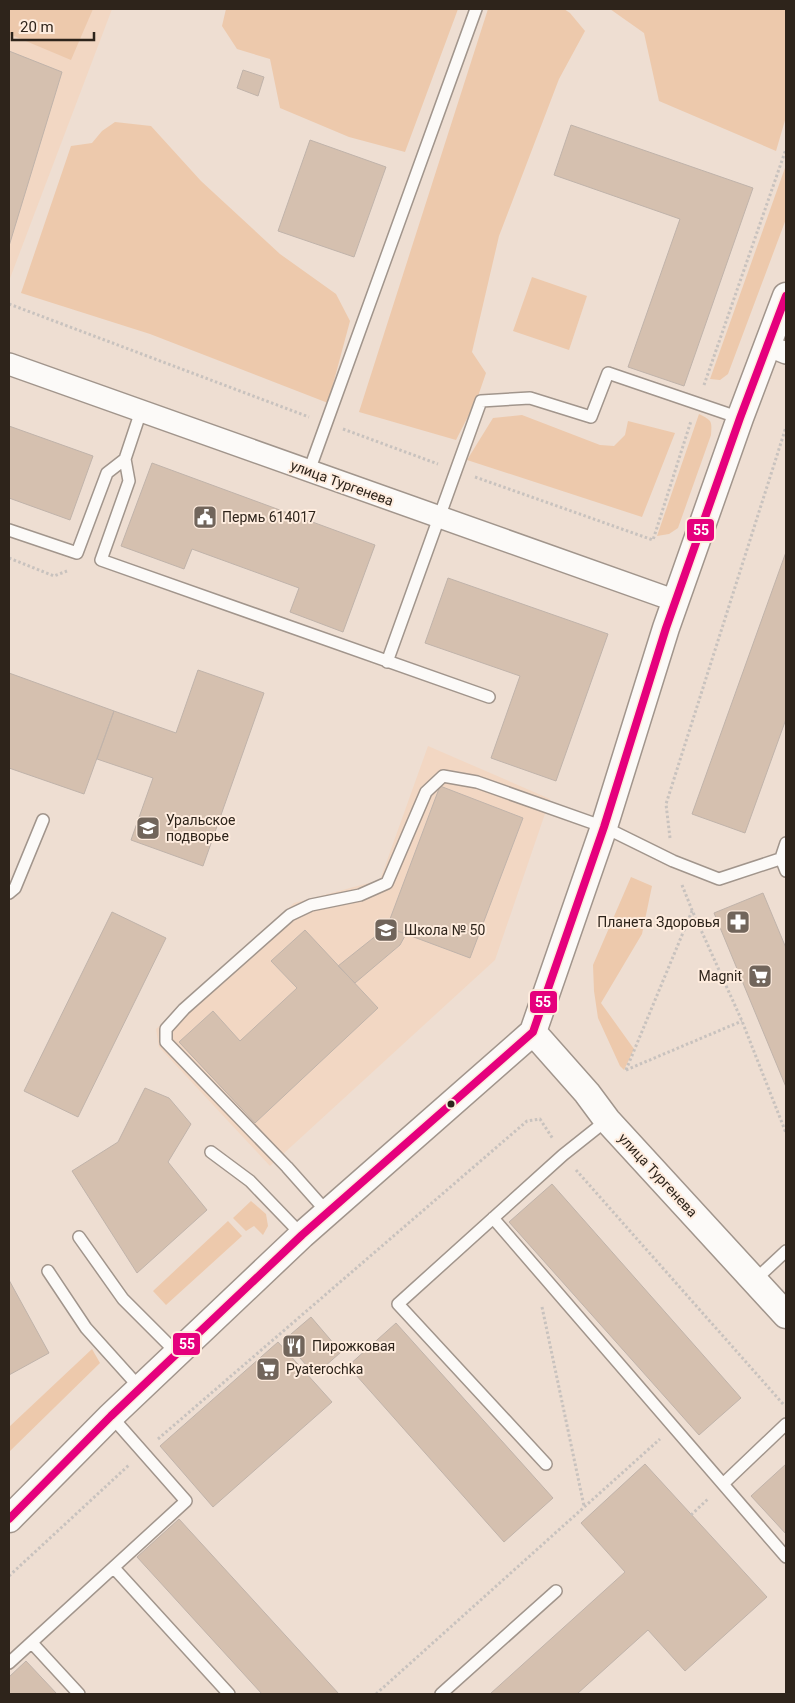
<svg xmlns="http://www.w3.org/2000/svg" width="795" height="1703" viewBox="0 0 795 1703" font-family="Roboto,sans-serif">
<style>
.built{fill:#f2d7c3}
.green{fill:#edc9ac}
.building{fill:#d5c0af;stroke:#c0b3aa}
.lines{fill:none;stroke-linecap:round;stroke-linejoin:round}
.service-casing{stroke:#a1958c;stroke-width:14}
.minor-casing{stroke:#a1958c;stroke-width:24}
.tertiary-casing{stroke:#a1958c;stroke-width:29}
.path{stroke:#c8c2be;stroke-width:3;stroke-dasharray:2.5 2.5;stroke-linecap:butt}
.service{stroke:#fcfaf8;stroke-width:11}
.minor{stroke:#fcfaf8;stroke-width:21}
.tertiary{stroke:#fcfaf8;stroke-width:26}
.bus-1-casing{stroke:#feecde;stroke-width:11}
.bus-1{stroke:#e5007d;stroke-width:8}
.bus-dot{fill:#2e241b;stroke:#feecde;stroke-width:2}
.labels{text-anchor:middle;dominant-baseline:central;stroke-width:4;stroke-linejoin:round;paint-order:stroke}
.street-label{font-size:14px;fill:#2e241b;stroke:#feecde}
.poi-label{font-size:14px;fill:#2e241b;stroke:#feecde;text-anchor:start}
.line-badge{stroke:#feecde;stroke-width:2}
.badge-label{font-size:14px;text-anchor:middle;font-weight:bold;fill:#fff}
</style>
<rect width="100%" height="100%" fill="#eeded2"/>
<!-- built -->
<path class="built" d="M9 9H112L9 281Z
M428 746 550 799 495 960 270 1166 159 1047 156 1029 238 957 294 903 380 880Z"/>
<!-- green -->
<path class="green" d="M9 9H93L71 60 9 34Z
M226 9H458L405 152 349 137 280 108 270 59 237 49 222 26Z
M488 9H564L570 13 585 31 559 79 499 236 472 352 486 373 477 399 456 440 359 412Z
M610 9H786V117L776 151 659 101 644 33Z
M115 122 151 126 201 181 280 254 336 294 350 321 328 403 150 334 21 293 71 146 92 143 102 131Z
M786 165V219L728 374 720 380 710 379Z
M532 277 587 296 569 350 513 331Z
M699 414C712 421 712 420 711 435L678 528 669 534 657 536Z
M522 415 600 445 614 446 625 435 628 421 675 433 642 517 467 460 493 418Z
M631 877 652 886 642 934 601 1003 634 1049 624 1070 620 1066 598 1018 594 991 593 965Z
M251 1201 266 1214 268 1226 263 1235 254 1226 246 1231 233 1218Z
M228 1221 242 1236 166 1305 153 1291Z
M92 1349 100 1363 9 1452V1427Z"/>
<!-- building -->
<path class="building" d="M9 51 62 72 9 246Z
M243 70 264 77 258 96 237 88Z
M571 125 753 188 684 386 628 367 680 219 554 175Z
M310 140 386 167 354 257 278 231Z
M9 426 93 456 70 520 9 498Z
M152 463 375 545 343 632 290 612 299 588 192 549 184 569 121 546Z
M786 552V719L745 833 692 814Z
M448 578 608 634 556 781 491 758 520 676 425 643Z
M198 670 264 693 203 866 131 840 153 778 97 759 114 711 176 733Z
M9 673 114 711 84 794 9 768Z
M440 786 523 818 470 958 387 927Z
M763 893 786 948V1087L714 913Z
M112 912 166 938 78 1117 24 1091Z
M387 927 406 934 400 945 355 983 338 966Z
M305 930 378 1008 255 1123 179 1042 213 1011 240 1041 297 988 271 961Z
M145 1088 169 1098 191 1124 168 1162 207 1210 137 1273 72 1171 118 1142Z
M552 1184 741 1398 699 1435 509 1222Z
M9 1280 49 1353 9 1375Z
M311 1317 341 1352 315 1375 284 1340Z
M396 1323 553 1498 504 1542 348 1366Z
M278 1342 332 1402 213 1507 160 1446Z
M645 1464 767 1597 685 1671 648 1630 577 1694H490L625 1572 581 1523Z
M786 1464V1534L751 1496Z
M179 1519 339 1694H262L137 1557Z
M26 1661 57 1694H9V1677Z"/>
<g class="lines">
<!-- service casing -->
<g class="service-casing">
<path id="service" d="M141 411 125 459 129 481 101 560 489 697
M309 471 476 9
M9 530 77 553 107 473 125 459
M387 662 481 401 530 398 591 417 608 373 740 418
M786 843 781 858 786 871
M9 893 15 888 43 820
M211 1152 250 1181 302 1235
M327 1212 287 1167 166 1042V1029L184 1009 290 915 311 905 360 895 387 883 426 792 443 776 477 782 604 827 673 861 719 879 786 857
M493 1218 786 1557
M79 1237 123 1299 177 1353
M48 1271 86 1328 140 1388
M755 1280 786 1251
M546 1464 398 1304 563 1155 607 1120
M723 1484 786 1424
M114 1568 229 1694
M32 1643 79 1694
M9 1663 186 1501 111 1416
M441 1694 556 1591"/>
</g>
<!-- minor casing -->
<g class="minor-casing">
<path id="minor" d="M769 346 786 353
M9 364 676 601"/>
</g>
<!-- tertiary casing -->
<g class="tertiary-casing">
<path id="tertiary" d="M533 1032 587 1093 607 1120 786 1315
M9 1519 111 1416 302 1235 533 1032 604 827 666 628 740 418 786 296"/>
</g>
<!-- path -->
<path class="path" d="M9 304 309 417
M704 385 786 149
M343 429 438 464
M475 477 653 540 691 421
M9 558 54 576 67 571
M670 838 666 804 786 427
M682 885 692 910 742 1021 786 1133
M626 1070 692 911
M626 1070 742 1021
M576 1170 784 1405
M542 1307 584 1506
M158 1439 527 1121 540 1119 553 1139
M691 1515 709 1498
M9 1576 129 1465
M376 1694 660 1439"/>
<!-- service -->
<use href="#service" class="service"/>
<!-- minor -->
<use href="#minor" class="minor"/>
<!-- tertiary -->
<use href="#tertiary" class="tertiary"/>
<!-- bus-1 casing -->
<g class="bus-1-casing">
<path id="bus-1" d="M9 1519 111 1416 302 1235 533 1032 604 827 666 628 740 418 786 296"/>
</g>
<!-- bus-1 -->
<use href="#bus-1" class="bus-1"/>
</g>
<!-- icons -->
<defs>
<g id="civic-square" transform="scale(1.25)"><rect x="-9" y="-9" width="18" height="18" rx="4" fill="#71655b" stroke="#feecde"/><path d="M-.6-6.5H3V-4.5H.6V-3L4-1V1h2V6H-6V1h2V-1L-.6-3ZM-1.2 2.5V6h2.4V2.5Z" fill="#fff"/></g>
<g id="university-square" transform="scale(1.25)"><rect x="-9" y="-9" width="18" height="18" rx="4" fill="#71655b" stroke="#feecde"/><path d="M0-5L7-2L0 1L-7-2ZM-4 1L0 2.5L4 1V4Q0 6-4 4Z" fill="#fff"/></g>
<g id="pharmacy-square" transform="scale(1.25)"><rect x="-9" y="-9" width="18" height="18" rx="4" fill="#71655b" stroke="#feecde"/><path d="M-2-6h4v4h4v4h-4v4h-4v-4h-4v-4h4Z" fill="#fff"/></g>
<g id="school-square" transform="scale(1.25)"><rect x="-9" y="-9" width="18" height="18" rx="4" fill="#71655b" stroke="#feecde"/><path d="M0-5L7-2L0 1L-7-2ZM-4 1L0 2.5L4 1V4Q0 6-4 4Z" fill="#fff"/></g>
<g id="supermarket-square" transform="scale(1.25)"><rect x="-9" y="-9" width="18" height="18" rx="4" fill="#71655b" stroke="#feecde"/><path d="M-6-5.5h2.5l.6 2H6L4.5 2H-2.5L-4.4-4H-6ZM-1.5 3.2a1.3 1.3 0 1 0 .1 0ZM3 3.2a1.3 1.3 0 1 0 .1 0Z" fill="#fff"/></g>
<g id="restaurant-square" transform="scale(1.25)"><rect x="-9" y="-9" width="18" height="18" rx="4" fill="#71655b" stroke="#feecde"/><path d="M-5-6h1v4h1v-4h1v4h1v-4h1v5L-1.5 .5V6h-2V.5L-5-1ZM5-6V6H3V1.5H1.5Q1.5-4 5-6Z" fill="#fff"/></g>
</defs>
<g fill-rule="evenodd">
<use href="#civic-square" x="205" y="517"/>
<use href="#university-square" x="148" y="828"/>
<use href="#pharmacy-square" x="738" y="922"/>
<use href="#school-square" x="386" y="930"/>
<use href="#supermarket-square" x="760" y="976"/>
<use href="#restaurant-square" x="294" y="1346"/>
<use href="#supermarket-square" x="268" y="1369"/>
</g>
<!-- markers -->
<circle class="bus-dot" cx="451" cy="1104" r="4.5"/>
<g class="labels">
<!-- street labels -->
<g class="street-label">
<text transform="translate(342 483) rotate(20)">улица Тургенева</text>
<text transform="translate(658 1175) rotate(47)">улица Тургенева</text>
</g>
<!-- poi labels -->
<g class="poi-label">
<text x="222" y="517">Пермь 614017</text>
<text x="166" y="820">Уральское<tspan x="166" dy="16">подворье</tspan></text>
<text x="720" y="922" text-anchor="end">Планета Здоровья</text>
<text x="404" y="930">Школа № 50</text>
<text x="742" y="976" text-anchor="end">Magnit</text>
<text x="312" y="1346">Пирожковая</text>
<text x="286" y="1369">Pyaterochka</text>
</g>
</g>
<g class="line-badge">
<rect x="686" y="518" width="29" height="24" rx="5" fill="#e5007d"/>
<rect x="529" y="990" width="29" height="24" rx="5" fill="#e5007d"/>
<rect x="172" y="1332" width="29" height="24" rx="5" fill="#e5007d"/>
</g>
<g class="badge-label">
<text x="701" y="535">55</text>
<text x="543" y="1007">55</text>
<text x="187" y="1349">55</text>
</g>
<!-- border -->
<rect width="795" height="1703" fill="none" stroke="#2e241b" stroke-width="20"/>
<!-- scale -->
<path d="M12 32v8h82v-8" fill="none" stroke="#2e241b" stroke-width="2.5"/>
<text x="20" y="32" font-size="15" fill="#2e241b" stroke="#feecde" stroke-width="4" paint-order="stroke">20 m</text>
</svg>
